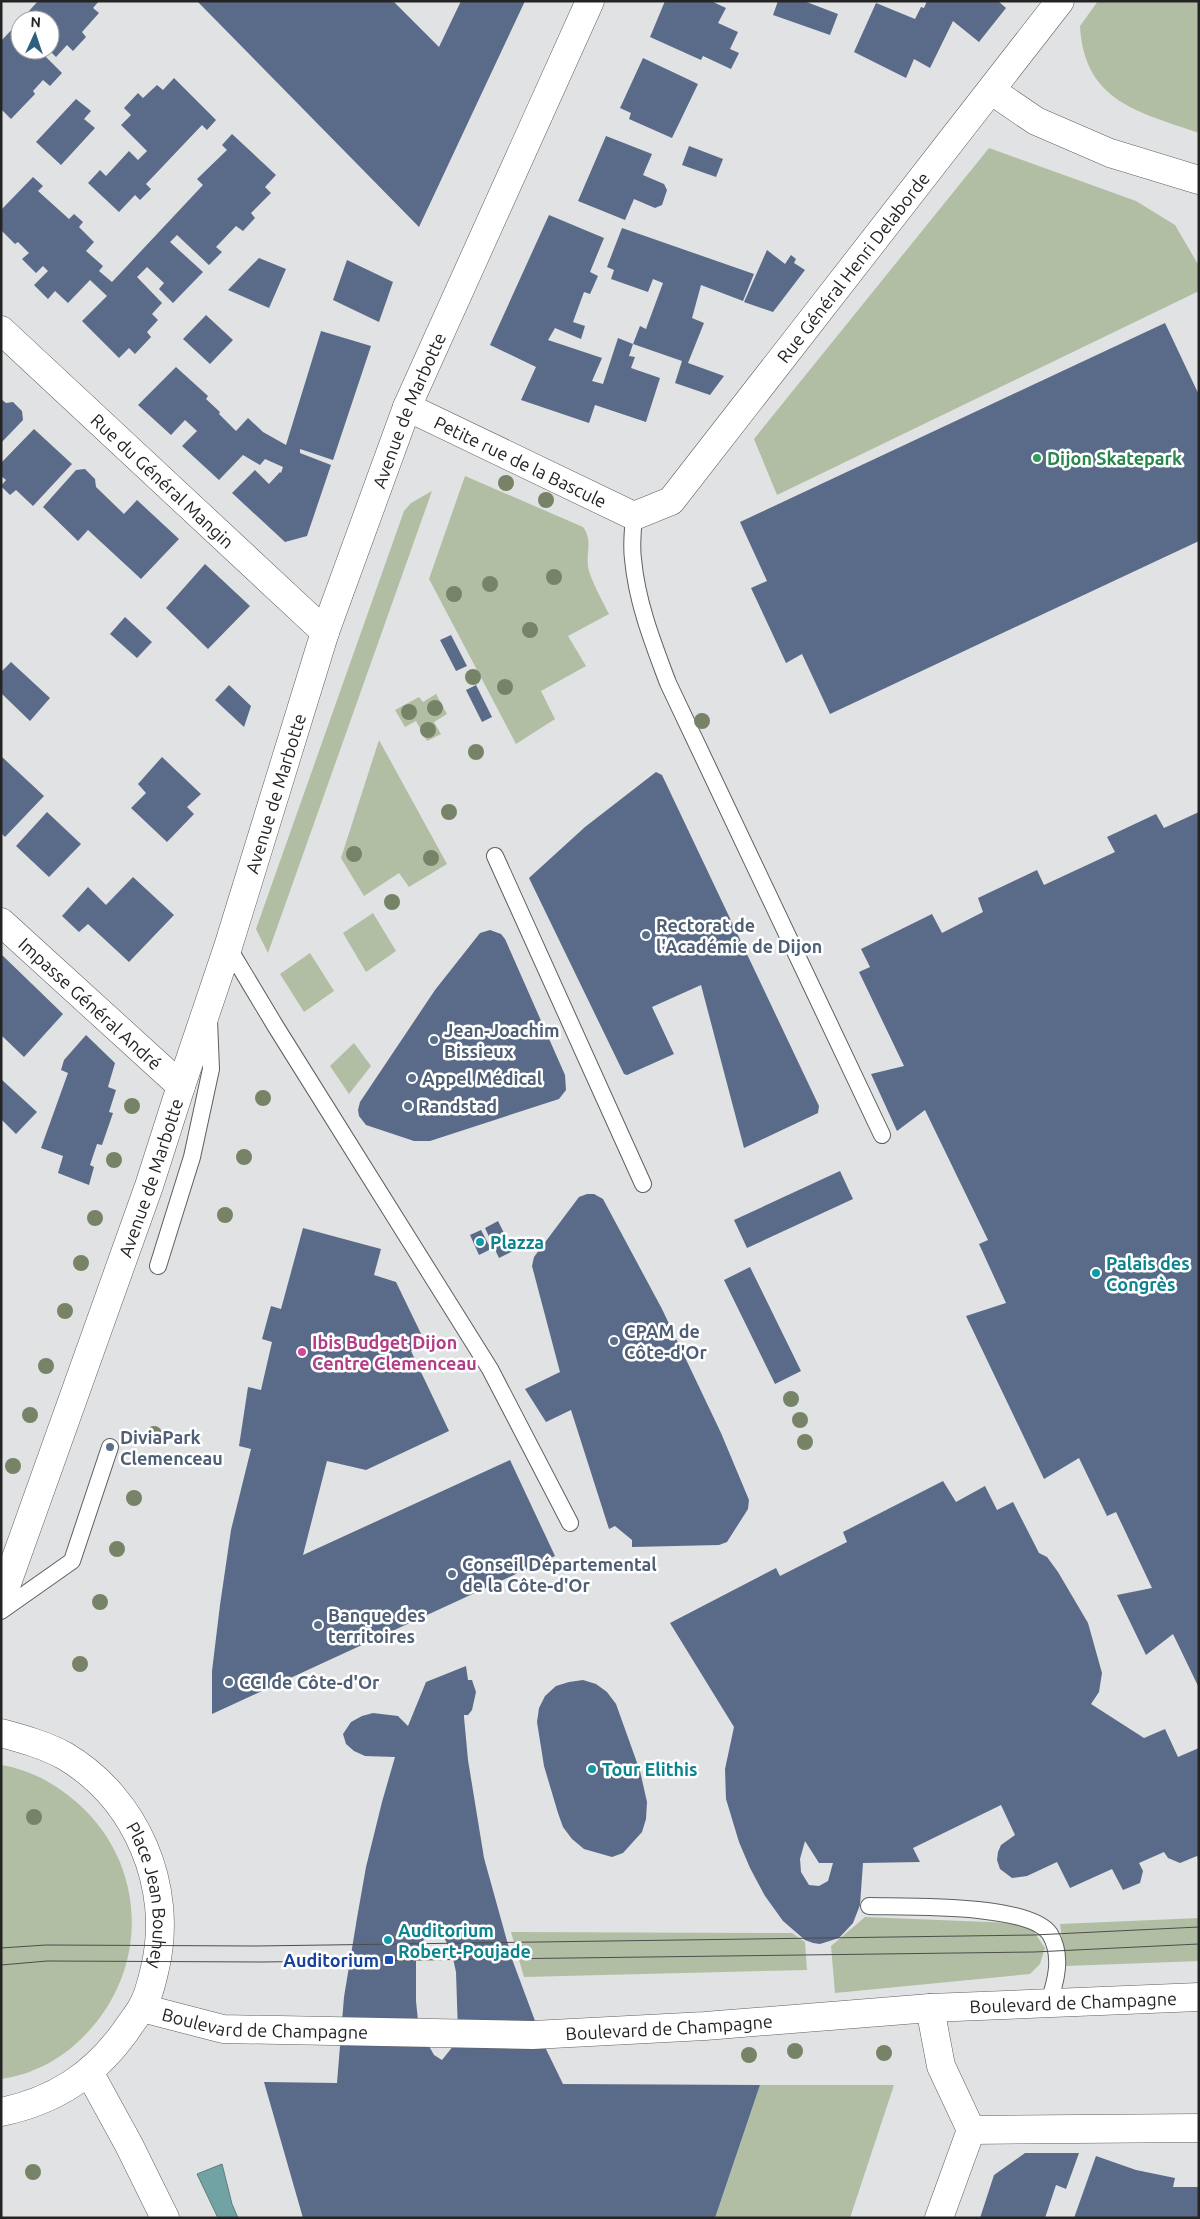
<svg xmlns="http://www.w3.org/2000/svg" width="1200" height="2219" viewBox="0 0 1200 2219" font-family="Ubuntu,sans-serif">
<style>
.green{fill:#b1bea3}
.water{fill:#72a3a4;stroke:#5b7d7e}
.building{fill:#5a6b89;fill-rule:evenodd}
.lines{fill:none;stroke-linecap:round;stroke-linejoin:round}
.lane-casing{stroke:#5e5f60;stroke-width:18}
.street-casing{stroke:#5e5f60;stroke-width:29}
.secondary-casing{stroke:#5e5f60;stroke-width:29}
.lane{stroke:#fff;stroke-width:16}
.street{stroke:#fff;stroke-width:28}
.secondary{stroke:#fff;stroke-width:28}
.tram{stroke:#4d4d4e;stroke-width:1}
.tree{fill:#778366}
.leisure-dot{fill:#2e9e5b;stroke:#fff;stroke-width:2}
.service-dot{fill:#5c6f8a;stroke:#fff;stroke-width:2}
.culture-dot{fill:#0f9aa8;stroke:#fff;stroke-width:2}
.hotel-dot{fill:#d1479c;stroke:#fff;stroke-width:2}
.transit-dot{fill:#1a4fb4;stroke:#fff;stroke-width:2}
.labels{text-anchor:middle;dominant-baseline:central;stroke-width:5;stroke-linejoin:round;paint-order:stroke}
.street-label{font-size:18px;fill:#242425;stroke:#fff}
.leisure-label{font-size:18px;font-weight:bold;fill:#27864d;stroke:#fff;text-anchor:start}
.service-label{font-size:18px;font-weight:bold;fill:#4e5e75;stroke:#fff;text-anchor:start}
.culture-label{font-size:18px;font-weight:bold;fill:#0d838f;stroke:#fff;text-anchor:start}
.hotel-label{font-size:18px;font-weight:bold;fill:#b23c85;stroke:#fff;text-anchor:start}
.transit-label{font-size:18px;font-weight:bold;fill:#164399;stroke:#fff;text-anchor:end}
</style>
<rect width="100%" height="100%" fill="#e1e2e3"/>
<!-- green -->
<path class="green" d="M1098 1H1199V133C1139 112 1084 102 1080 26Z
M989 148 1136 201 1175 225 1199 266V291L777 495 754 439Z
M465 476 583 527C593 541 586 551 588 566 589 577 603 602 609 614L568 636 586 666 541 691 555 719 516 744 429 579Z
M432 491 268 953 256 929 404 511 411 503Z
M436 694 447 714 434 722 441 734 427 741 416 721 405 727 395 710 419 697 423 702Z
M379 740 447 864 409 887 399 873 364 896 341 858Z
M373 913 396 951 366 972 343 933Z
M310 953 334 991 304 1012 280 974Z
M354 1043 371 1066 349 1094 330 1066Z
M1 1765C26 1769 49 1780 69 1796 148 1857 153 1970 81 2039 60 2060 31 2075 1 2079Z
M865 1917 1013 1923 1031 1927 1045 1948 1040 1964 1030 1974 835 1993 831 1946Z
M1199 1918V1961L1066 1966 1060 1924Z
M511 1932 792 1933 805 1942 807 1970 524 1977Z
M760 2085H894L850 2218H715Z"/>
<!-- water -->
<path class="water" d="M222 2164 232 2204 238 2218H218L197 2174Z"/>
<!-- building -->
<path class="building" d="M38 1H99L93 8 99 13 82 32 86 37 73 51 67 45 56 57 50 51V20H21Z
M197 1H393L439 47 461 1H525L419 227Z
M665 1H711L726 8 718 23 738 32 730 49 739 53 731 69 703 56 701 60 650 37Z
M778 1H804L838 14 830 35 773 15Z
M927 1H998L1006 8 979 42 953 21 930 68 914 59 906 78 854 52 876 3 915 19 921 7 924 8Z
M20 21V50H39L62 73 50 86 43 80 33 91 35 94 11 119 1 109V41Z
M643 58 698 84 672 138 629 119 631 113 620 108Z
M174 78 216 120 207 130 202 125 146 184 151 189 140 200 135 195 119 212 88 183 100 170 106 176 129 151 138 160 147 151 121 125 131 115 124 108 138 93 143 98 157 85 163 90Z
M76 99 91 111 84 119 95 128 61 165 36 142Z
M232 134 276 175 265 187 271 193 251 213 255 218 243 231 236 226 216 247 222 252 209 265 177 235 170 242 203 272 173 303 159 289 164 283 147 267 137 277 162 303 152 314 158 320 147 332 151 337 135 354 129 348 119 358 82 321 107 296 90 280 68 303 55 291 48 299 34 285 48 271 43 266 36 273 22 259 29 253 18 242 15 244 1 230V210L33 177 43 186 38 191 69 219 74 214 83 222 79 227 94 242 86 251 103 266 99 271 112 282 203 185 197 179 227 150 222 145Z
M606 136 652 154 643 175 664 184 667 190 662 205 655 208 634 199 625 220 578 201Z
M689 146 723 159 716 177 682 165Z
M549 215 604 238 590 272 598 276 590 294 584 292 573 322 585 326 581 339 555 328 548 340 602 358 592 381 603 384 618 338 633 344 640 326 646 329 663 283 653 279 648 292 611 279 614 270 607 267 622 228 754 274 743 301 701 285 692 318 704 323 688 363 724 376 710 395 675 383 682 361 633 344 629 356 635 357 631 368 660 378 646 422 595 405 589 423 521 400 536 367 490 345Z
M767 250 785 264 791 255 796 259 794 263 805 270 773 312 744 302Z
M259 258 286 269 269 308 228 290Z
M347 260 393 282 379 322 333 300Z
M206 315 233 340 210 364 183 339Z
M1165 323 1199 395V541L830 714 802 654 786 663 751 588 767 581 740 522Z
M321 331 371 346 333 460 300 449V453L331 465 307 536 285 542 232 493 255 470 269 484 280 472 281 473 283 467 265 459 260 465 243 455 219 480 182 446 197 431 185 420 171 435 138 405 176 367 208 396 206 399 220 412 219 414 236 431 248 418 263 432 286 445Z
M1 399 6 403 13 402 22 411 23 420 1 443Z
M34 429 72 464 33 506 16 490 10 495 1 486 6 480 1 476V463Z
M85 469 95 479 96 487 124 514 137 500 179 539 141 579 88 530 78 541 43 507 76 470Z
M205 564 250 606 208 649 166 608Z
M125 617 152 642 137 658 110 634Z
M451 635 467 666 456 671 440 640Z
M11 662 50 698 30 721 1 693V672Z
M229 685 251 706 244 727 215 700Z
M476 685 492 717 482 722 466 690Z
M1 756 44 796 5 837 1 833Z
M162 757 201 794 187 807 194 814 167 842 131 808 146 793 138 784Z
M656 772 662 775 819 1106 818 1113 744 1148 701 985 652 1007 674 1054 627 1075 624 1074 529 878 585 827Z
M47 812 81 844 49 877 16 846Z
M1199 812V1688L1173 1634 1146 1655 1117 1595 1152 1588 1116 1512 1107 1516 1079 1458 1044 1479 966 1316 1006 1303 979 1244 988 1240 925 1110 897 1131 871 1074 904 1066 859 972 870 967 861 949 932 914 942 933 983 912 978 898 1037 870 1044 885 1115 852 1107 837 1156 814 1164 828Z
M133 877 174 915 129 962 88 924 79 932 62 916 88 887 106 905Z
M490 930 501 934 505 939 565 1075 566 1090 559 1099 430 1141H414L366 1125 359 1116 358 1110 360 1102 435 990 480 933Z
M1 954 63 1014 24 1057 1 1035Z
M86 1035 115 1063 108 1087 116 1090 109 1112 113 1113 102 1145 97 1144 90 1165 94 1167 89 1185 58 1173 63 1156 41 1148 68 1073 61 1070 64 1060Z
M1 1079 37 1112 16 1134 1 1119Z
M840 1171 853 1199 747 1248 734 1220Z
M587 1194H594L603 1199 662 1309 721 1433 749 1500 748 1509 727 1542 719 1545 632 1547V1540L615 1526 609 1529 571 1410 546 1422 525 1389 560 1372 532 1266 534 1257 579 1197Z
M498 1221 513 1251 499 1258 485 1228Z
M303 1228 381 1249 374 1275 396 1282 426 1344 411 1351 449 1431 366 1470 327 1461 303 1555 510 1460 555 1556 212 1714V1671L220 1605 231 1530 251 1449 239 1446 248 1387 261 1390 272 1342 262 1339 271 1306 281 1309Z
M481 1230 491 1249 479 1255 470 1235Z
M750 1267 801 1371 775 1384 724 1280Z
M943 1481 956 1502 985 1486 997 1510 1013 1502 1039 1553 1047 1557 1058 1572 1088 1623 1102 1673 1099 1692 1091 1704 1144 1738 1165 1729 1178 1757 1199 1748V1859L1197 1856 1180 1863 1168 1858 1164 1852 1139 1863 1143 1871 1140 1883 1123 1890 1112 1869 1070 1888 1057 1862 1027 1876 1012 1878 1000 1869 997 1860 998 1852 1001 1845 1015 1835 1001 1805 913 1848 920 1862 863 1863 860 1905 853 1923 839 1938 820 1944 813 1943 805 1940 783 1921 765 1896 750 1868 739 1842 726 1799 725 1769 734 1727 670 1623 776 1568 780 1576 847 1542 843 1532ZM805 1841 819 1863H833L828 1881 819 1886 809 1885 801 1872 800 1859Z
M466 1666 468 1680H472L476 1692 472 1710 468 1715H464V1717L468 1760 484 1858 512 1959 544 2045 563 2084 760 2085 715 2218H303L264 2082 337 2083 344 1997 357 1918 366 1867 382 1802 395 1757 365 1756 354 1751 346 1744 343 1734 351 1722 362 1716 373 1713 398 1716 408 1726 426 1682ZM435 1928 442 1933 452 1954 456 1972 458 2032 454 2045 442 2060 434 2055 425 2039 418 2021 416 2001V1960L420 1944Z
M583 1680 596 1684 607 1692 616 1704 640 1771 647 1802 646 1819 642 1832 623 1853 612 1857 584 1849 572 1839 563 1827 558 1813 544 1766 537 1722 539 1708 545 1696 556 1686 569 1682Z
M1025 2153H1079L1066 2189 1056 2185 1045 2218H980L994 2175Z
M1096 2156 1136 2170 1175 2178 1173 2187H1199V2218H1074Z"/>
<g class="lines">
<!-- lane casing -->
<g class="lane-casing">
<path id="lane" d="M634 516C633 530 631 545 633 559 637 603 653 643 668 683L882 1135
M495 856 643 1184
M228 947 276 1027 490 1369 570 1523
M158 1266 192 1157 211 1069 209 1020
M1 1611 72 1561 110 1447
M869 1906C905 1907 1029 1903 1050 1934 1063 1956 1056 1982 1048 2004"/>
</g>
<!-- street casing -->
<g class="street-casing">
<g id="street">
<path d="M992 91 1036 121 1110 153 1199 180"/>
<path id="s1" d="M1 330 325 632"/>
<path id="s2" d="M407 407 634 516 671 501 1060 1"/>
<path id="s3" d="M1 922 181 1086"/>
<path d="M930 2008 941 2066 971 2130 939 2218"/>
<path d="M971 2130 1199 2128"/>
</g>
</g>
<!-- secondary casing -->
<g class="secondary-casing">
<g id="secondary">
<path id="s4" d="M1 1600 149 1186 181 1086 228 947 325 632 407 407 590 1"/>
<path id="s5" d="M1 1733C23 1739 45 1745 65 1756 137 1799 174 1887 155 1968 152 1981 149 1995 142 2007 137 2016 130 2024 125 2032 93 2076 54 2101 1 2112"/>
<path id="s6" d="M142 2008 223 2029 533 2035 705 2026 930 2008 1199 1997"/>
<path d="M89 2072 129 2145 165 2218"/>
</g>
</g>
<!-- lane -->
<use href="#lane" class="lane"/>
<!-- street -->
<use href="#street" class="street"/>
<!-- secondary -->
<use href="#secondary" class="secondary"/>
<!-- tram -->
<path class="tram" d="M1 1948 46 1945 256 1946 1034 1935 1199 1927
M1 1965 47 1961 262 1962 1034 1952 1199 1944"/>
</g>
<!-- trees -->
<g class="tree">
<circle cx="506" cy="483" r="8"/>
<circle cx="546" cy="500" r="8"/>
<circle cx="554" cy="577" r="8"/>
<circle cx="490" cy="584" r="8"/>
<circle cx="454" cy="594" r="8"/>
<circle cx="530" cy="630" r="8"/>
<circle cx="473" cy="677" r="8"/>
<circle cx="505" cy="687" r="8"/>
<circle cx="435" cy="708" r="8"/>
<circle cx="409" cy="712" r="8"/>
<circle cx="702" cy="721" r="8"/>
<circle cx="428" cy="730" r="8"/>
<circle cx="476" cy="752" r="8"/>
<circle cx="449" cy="812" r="8"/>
<circle cx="354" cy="854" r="8"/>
<circle cx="431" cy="858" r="8"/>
<circle cx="392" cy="902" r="8"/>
<circle cx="263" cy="1098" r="8"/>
<circle cx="132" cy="1106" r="8"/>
<circle cx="244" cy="1157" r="8"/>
<circle cx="114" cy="1160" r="8"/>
<circle cx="225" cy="1215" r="8"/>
<circle cx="95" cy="1218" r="8"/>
<circle cx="81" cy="1263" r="8"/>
<circle cx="65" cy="1311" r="8"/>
<circle cx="46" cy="1366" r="8"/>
<circle cx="791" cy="1399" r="8"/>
<circle cx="30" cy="1415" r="8"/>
<circle cx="800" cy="1420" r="8"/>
<circle cx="154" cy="1434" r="8"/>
<circle cx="805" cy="1442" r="8"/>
<circle cx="13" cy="1466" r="8"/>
<circle cx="134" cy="1498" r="8"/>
<circle cx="117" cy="1549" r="8"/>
<circle cx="100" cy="1602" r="8"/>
<circle cx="80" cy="1664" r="8"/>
<circle cx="34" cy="1817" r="8"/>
<circle cx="795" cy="2051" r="8"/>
<circle cx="884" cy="2053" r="8"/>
<circle cx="749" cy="2055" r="8"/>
<circle cx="33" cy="2172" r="8"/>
</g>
<!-- markers -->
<circle class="leisure-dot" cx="1037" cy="458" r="5"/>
<g class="service-dot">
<circle cx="646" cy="935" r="5"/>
<circle cx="434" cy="1040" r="5"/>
<circle cx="412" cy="1078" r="5"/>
<circle cx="408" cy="1106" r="5"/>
<circle cx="614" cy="1341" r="5"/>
<circle cx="110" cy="1447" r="5"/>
<circle cx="452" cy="1574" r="5"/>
<circle cx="318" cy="1625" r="5"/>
<circle cx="229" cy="1682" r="5"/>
</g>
<g class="culture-dot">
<circle cx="480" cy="1242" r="5"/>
<circle cx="1096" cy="1273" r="5"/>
<circle cx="592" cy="1769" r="5"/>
<circle cx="388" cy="1940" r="5"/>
</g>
<circle class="hotel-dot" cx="302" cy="1352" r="5"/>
<rect class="transit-dot" x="384" y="1955" width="10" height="10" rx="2.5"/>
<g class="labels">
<!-- street labels -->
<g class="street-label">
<text stroke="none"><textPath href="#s2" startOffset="588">Rue Général Henri Delaborde</textPath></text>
<text stroke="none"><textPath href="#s4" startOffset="1258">Avenue de Marbotte</textPath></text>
<text stroke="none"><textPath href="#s2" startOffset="126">Petite rue de la Bascule</textPath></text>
<text stroke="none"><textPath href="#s1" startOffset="221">Rue du Général Mangin</textPath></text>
<text stroke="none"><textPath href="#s4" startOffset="852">Avenue de Marbotte</textPath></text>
<text stroke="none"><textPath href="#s3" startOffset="121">Impasse Général André</textPath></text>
<text stroke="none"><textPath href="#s4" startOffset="448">Avenue de Marbotte</textPath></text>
<text stroke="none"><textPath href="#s5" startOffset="239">Place Jean Bouhey</textPath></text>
<text stroke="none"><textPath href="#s6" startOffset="935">Boulevard de Champagne</textPath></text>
<text stroke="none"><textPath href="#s6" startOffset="125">Boulevard de Champagne</textPath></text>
<text stroke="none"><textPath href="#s6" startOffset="530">Boulevard de Champagne</textPath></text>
</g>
<!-- leisure labels -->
<g class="leisure-label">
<text x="1047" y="458">Dijon Skatepark</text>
</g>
<!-- service labels -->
<g class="service-label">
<text x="656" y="925">Rectorat de<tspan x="656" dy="21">l'Académie de Dijon</tspan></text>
<text x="444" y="1030">Jean-Joachim<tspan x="444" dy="21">Bissieux</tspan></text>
<text x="422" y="1078">Appel Médical</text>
<text x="418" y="1106">Randstad</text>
<text x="624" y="1331">CPAM de<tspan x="624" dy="21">Côte-d'Or</tspan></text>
<text x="120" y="1437">DiviaPark<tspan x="120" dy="21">Clemenceau</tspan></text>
<text x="462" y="1564">Conseil Départemental<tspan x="462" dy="21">de la Côte-d'Or</tspan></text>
<text x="328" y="1615">Banque des<tspan x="328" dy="21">territoires</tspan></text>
<text x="239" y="1682">CCI de Côte-d'Or</text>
</g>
<!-- culture labels -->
<g class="culture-label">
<text x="490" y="1242">Plazza</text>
<text x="1106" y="1263">Palais des<tspan x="1106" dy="21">Congrès</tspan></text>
<text x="602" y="1769">Tour Elithis</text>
<text x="398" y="1930">Auditorium<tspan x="398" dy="21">Robert-Poujade</tspan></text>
</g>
<!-- hotel labels -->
<g class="hotel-label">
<text x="312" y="1342">Ibis Budget Dijon<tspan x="312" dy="21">Centre Clemenceau</tspan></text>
</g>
<!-- transit labels -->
<g class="transit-label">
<text x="379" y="1960">Auditorium</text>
</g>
</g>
<!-- border -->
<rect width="1200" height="2219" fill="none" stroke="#242425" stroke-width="5"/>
<!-- north arrow -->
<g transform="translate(35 35) rotate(3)"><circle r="24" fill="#ffffff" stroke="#a7a7a8"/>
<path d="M0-4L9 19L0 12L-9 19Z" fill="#2e607e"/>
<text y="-8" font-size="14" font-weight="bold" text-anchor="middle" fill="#242425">N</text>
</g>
</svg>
